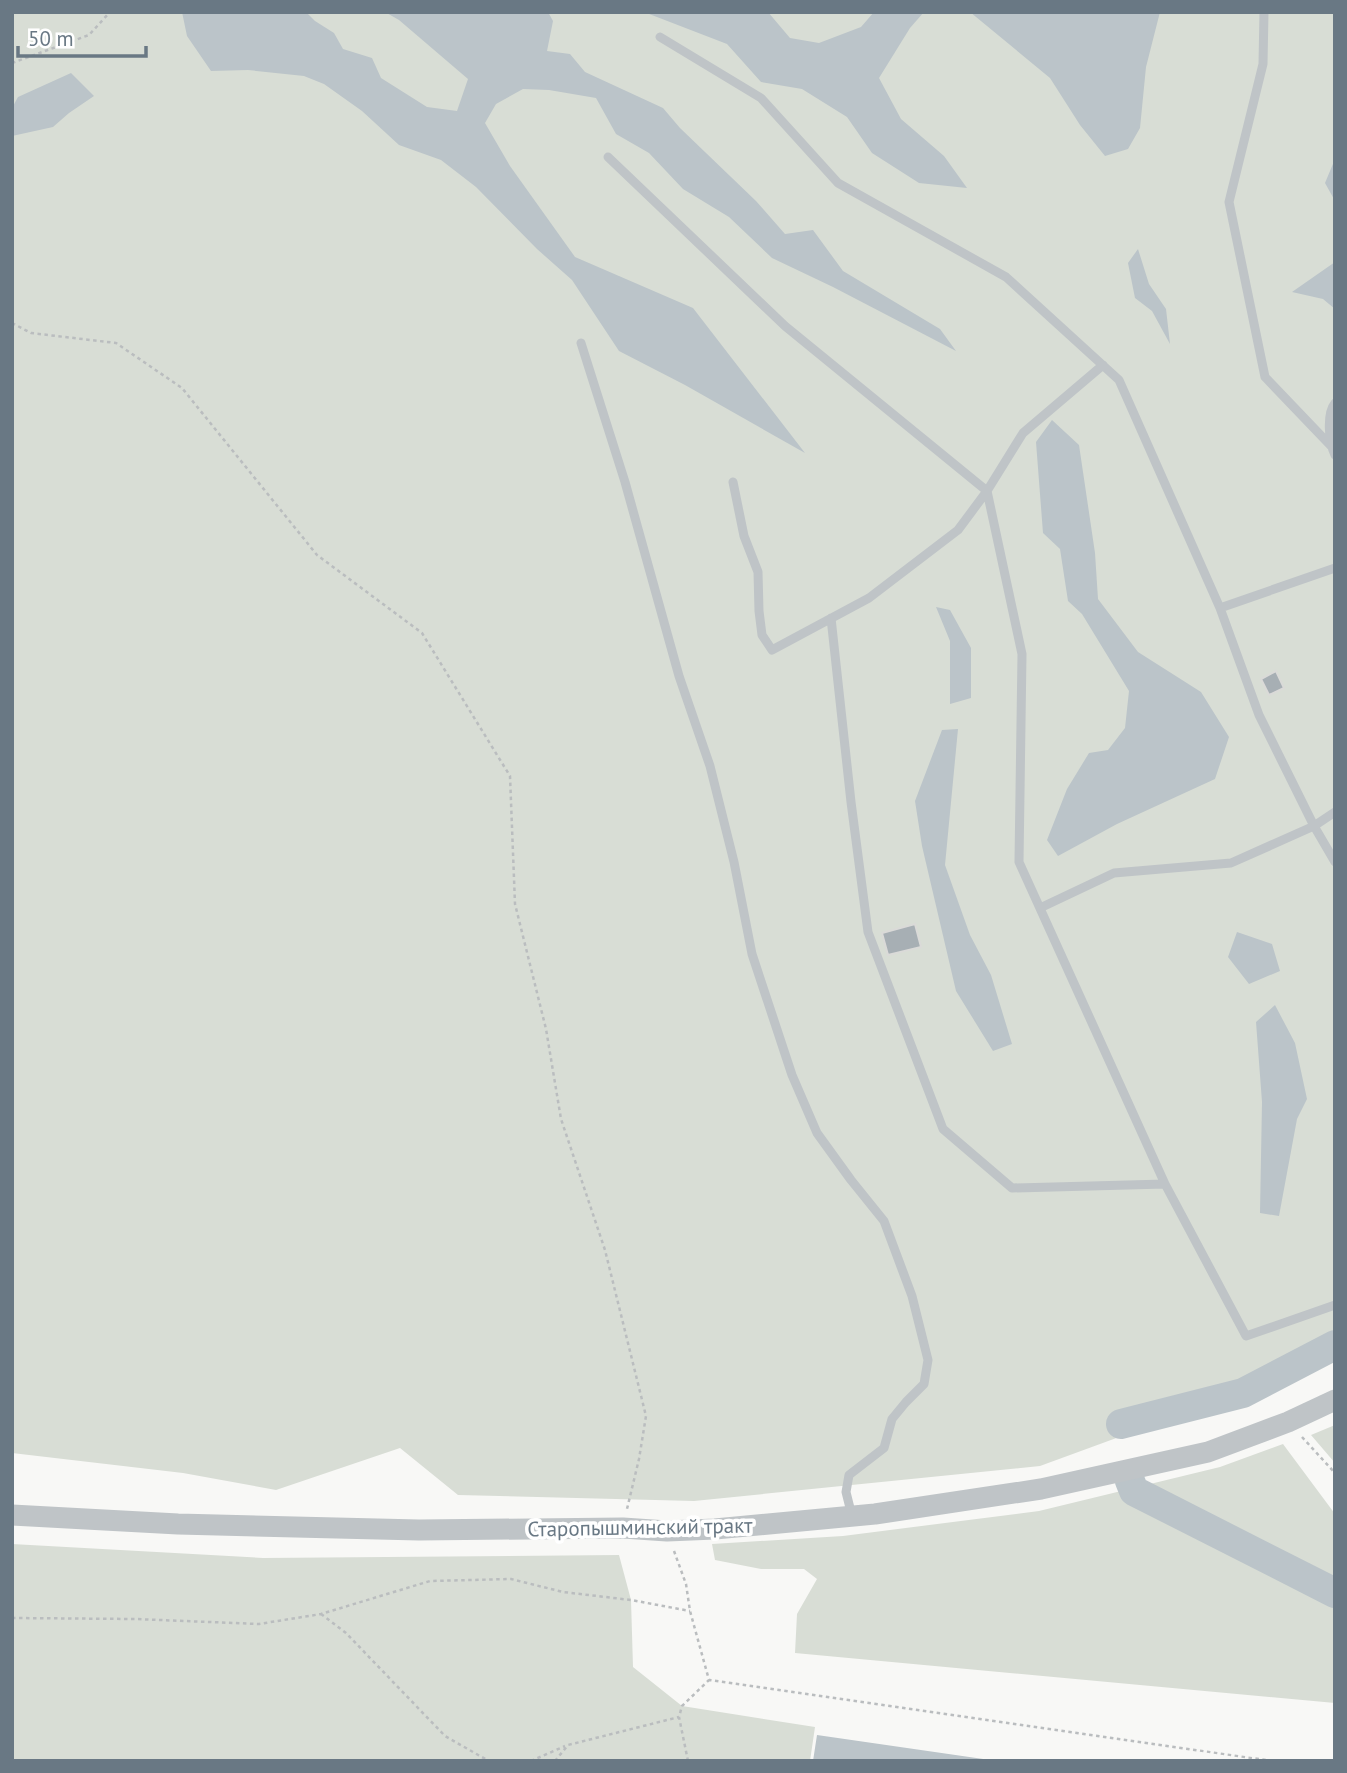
<svg xmlns="http://www.w3.org/2000/svg" width="1347" height="1773" viewBox="0 0 1347 1773" font-family="'PT Sans',sans-serif">
<style>
.green{fill:#d8ddd5}
.water{fill:#bbc4c9}
.lines{fill:none;stroke-linecap:round;stroke-linejoin:round}
.river{stroke:#bbc4c9;stroke-width:30}
.building{fill:#a7afb4;stroke:#dadad8;stroke-width:2}
.path{stroke:#babdbf;stroke-width:2.5;stroke-dasharray:3.5 3.5;stroke-linecap:butt}
.service{stroke:#bfc4c7;stroke-width:9}
.tertiary{stroke:#bfc4c7;stroke-width:21}
.labels{text-anchor:middle;dominant-baseline:central;stroke-width:7;stroke-linejoin:round;paint-order:stroke}
.street-label{font-size:21px;fill:#697884;stroke:#fff}
</style>
<rect width="100%" height="100%" fill="#f8f8f6"/>
<!-- green -->
<path class="green" d="M12 12H1335V1358L1040 1466 694 1501 458 1495 400 1448 276 1490 183 1473 12 1453Z
M1335 1425V1463L1311 1435Z
M1283 1444 1335 1514V1703L795 1653 797 1614 817 1579 804 1569H761L715 1560 712 1544 843 1536 1039 1511 1220 1467Z
M12 1544 263 1558 619 1555 631 1600 633 1667 682 1706 815 1727 810 1761H12Z"/>
<!-- water -->
<path class="water" d="M182 12H306L315 21 334 33 343 49 372 58 381 78 427 107 457 111 468 79 399 20 385 12H548L553 21 547 51 570 54 585 72 663 108 680 128 756 201 785 234 813 230 843 271 940 329 956 351 833 287 772 258 729 217 683 189 649 153 616 134 596 98 549 90 523 89 496 104 485 123 510 166 575 257 693 308 805 453 685 385 619 351 572 280 537 249 476 187 441 160 399 145 362 111 324 84 304 76 248 70 211 71 187 36Z
M644 12H768L790 38 819 43 861 27 874 12H924L910 28 879 78 901 119 944 156 967 188 919 183 872 153 847 117 802 89 761 82 727 44Z
M970 12H1160L1146 67 1140 128 1128 149 1105 156 1080 125 1050 78Z
M71 73 94 96 69 113 53 127 12 136V108L18 97Z
M1335 159V201L1325 183Z
M1138 249 1149 284 1166 309 1170 344 1152 311 1135 298 1128 263Z
M1335 262V309L1323 299 1292 292Z
M1052 420 1079 445 1095 553 1098 599 1138 652 1201 692 1229 737 1215 779 1117 824 1058 856 1047 840 1067 789 1089 753 1108 750 1125 728 1129 691 1082 614 1068 601 1060 549 1043 533 1036 442Z
M936 607 950 610 971 648V698L950 704V641Z
M958 729 945 865 970 935 991 975 1012 1044 993 1051 956 991 922 846 915 801 942 730Z
M1237 932 1272 944 1280 971 1249 984 1228 957Z
M1275 1005 1295 1043 1307 1099 1297 1119 1279 1216 1260 1213 1262 1102 1256 1022Z
M817 1735 997 1761H813Z"/>
<g class="lines">
<!-- river -->
<path class="river" d="M1121 1424 1243 1393 1335 1345
M1130 1481 1134 1491 1335 1593"/>
</g>
<!-- building -->
<path class="building" d="M1276 671 1284 688 1269 695 1261 679Z
M915 924 921 947 888 955 882 933Z"/>
<g class="lines">
<!-- path -->
<path class="path" d="M12 63 89 35 110 12
M12 323 31 333 116 343 182 388 317 555 422 633 510 776 515 904 546 1029 561 1119 605 1250 646 1416 639 1459 627 1509
M1302 1437 1335 1473
M674 1551 686 1584 690 1611 709 1680 1272 1761
M321 1614 346 1633 445 1736 487 1760 492 1761
M12 1618 135 1619 259 1624 321 1614 430 1581 511 1579 563 1592 631 1600 690 1611
M531 1761 565 1746
M555 1761 568 1745 679 1717
M688 1761 679 1717 682 1706 709 1680"/>
<!-- service -->
<path class="service" d="M1264 12 1263 64 1229 202 1265 377 1331 446
M660 37 761 98 838 183 1006 277 1119 380 1220 608 1259 715 1314 826 1335 862
M608 157 785 326 987 491 1022 654 1019 862 1165 1184 1246 1336 1335 1305
M581 343 625 482 679 676 710 766 734 862 752 954 792 1075 817 1133 851 1180 884 1221 912 1296 928 1360 924 1384 906 1402 892 1419 884 1448 849 1475 846 1492 852 1516
M1335 403C1326 414 1329 443 1335 455
M733 482 744 536 758 572 759 611 762 635 772 650 869 598 958 530 987 491 1023 433 1103 365
M1220 608 1335 568
M831 618 851 802 868 932 943 1129 1012 1188 1165 1184
M1040 908 1114 873 1231 863 1314 826 1335 812"/>
<!-- tertiary -->
<path class="tertiary" d="M12 1515 178 1524 419 1530 623 1528 667 1531 715 1529 875 1514 1041 1489 1208 1452 1288 1422 1335 1400"/>
</g>
<g class="labels">
<!-- street labels -->
<g class="street-label">
<text transform="translate(640 1527) rotate(-1)">Старопышминский тракт</text>
</g>
</g>
<!-- border -->
<rect width="1347" height="1773" fill="none" stroke="#697884" stroke-width="28"/>
<!-- scale -->
<path d="M18 46v10h128v-10" fill="none" stroke="#697884" stroke-width="3.5"/>
<text x="28" y="46" font-size="21" fill="#697884" stroke="#ffffff" stroke-width="5" paint-order="stroke">50 m</text>
</svg>
